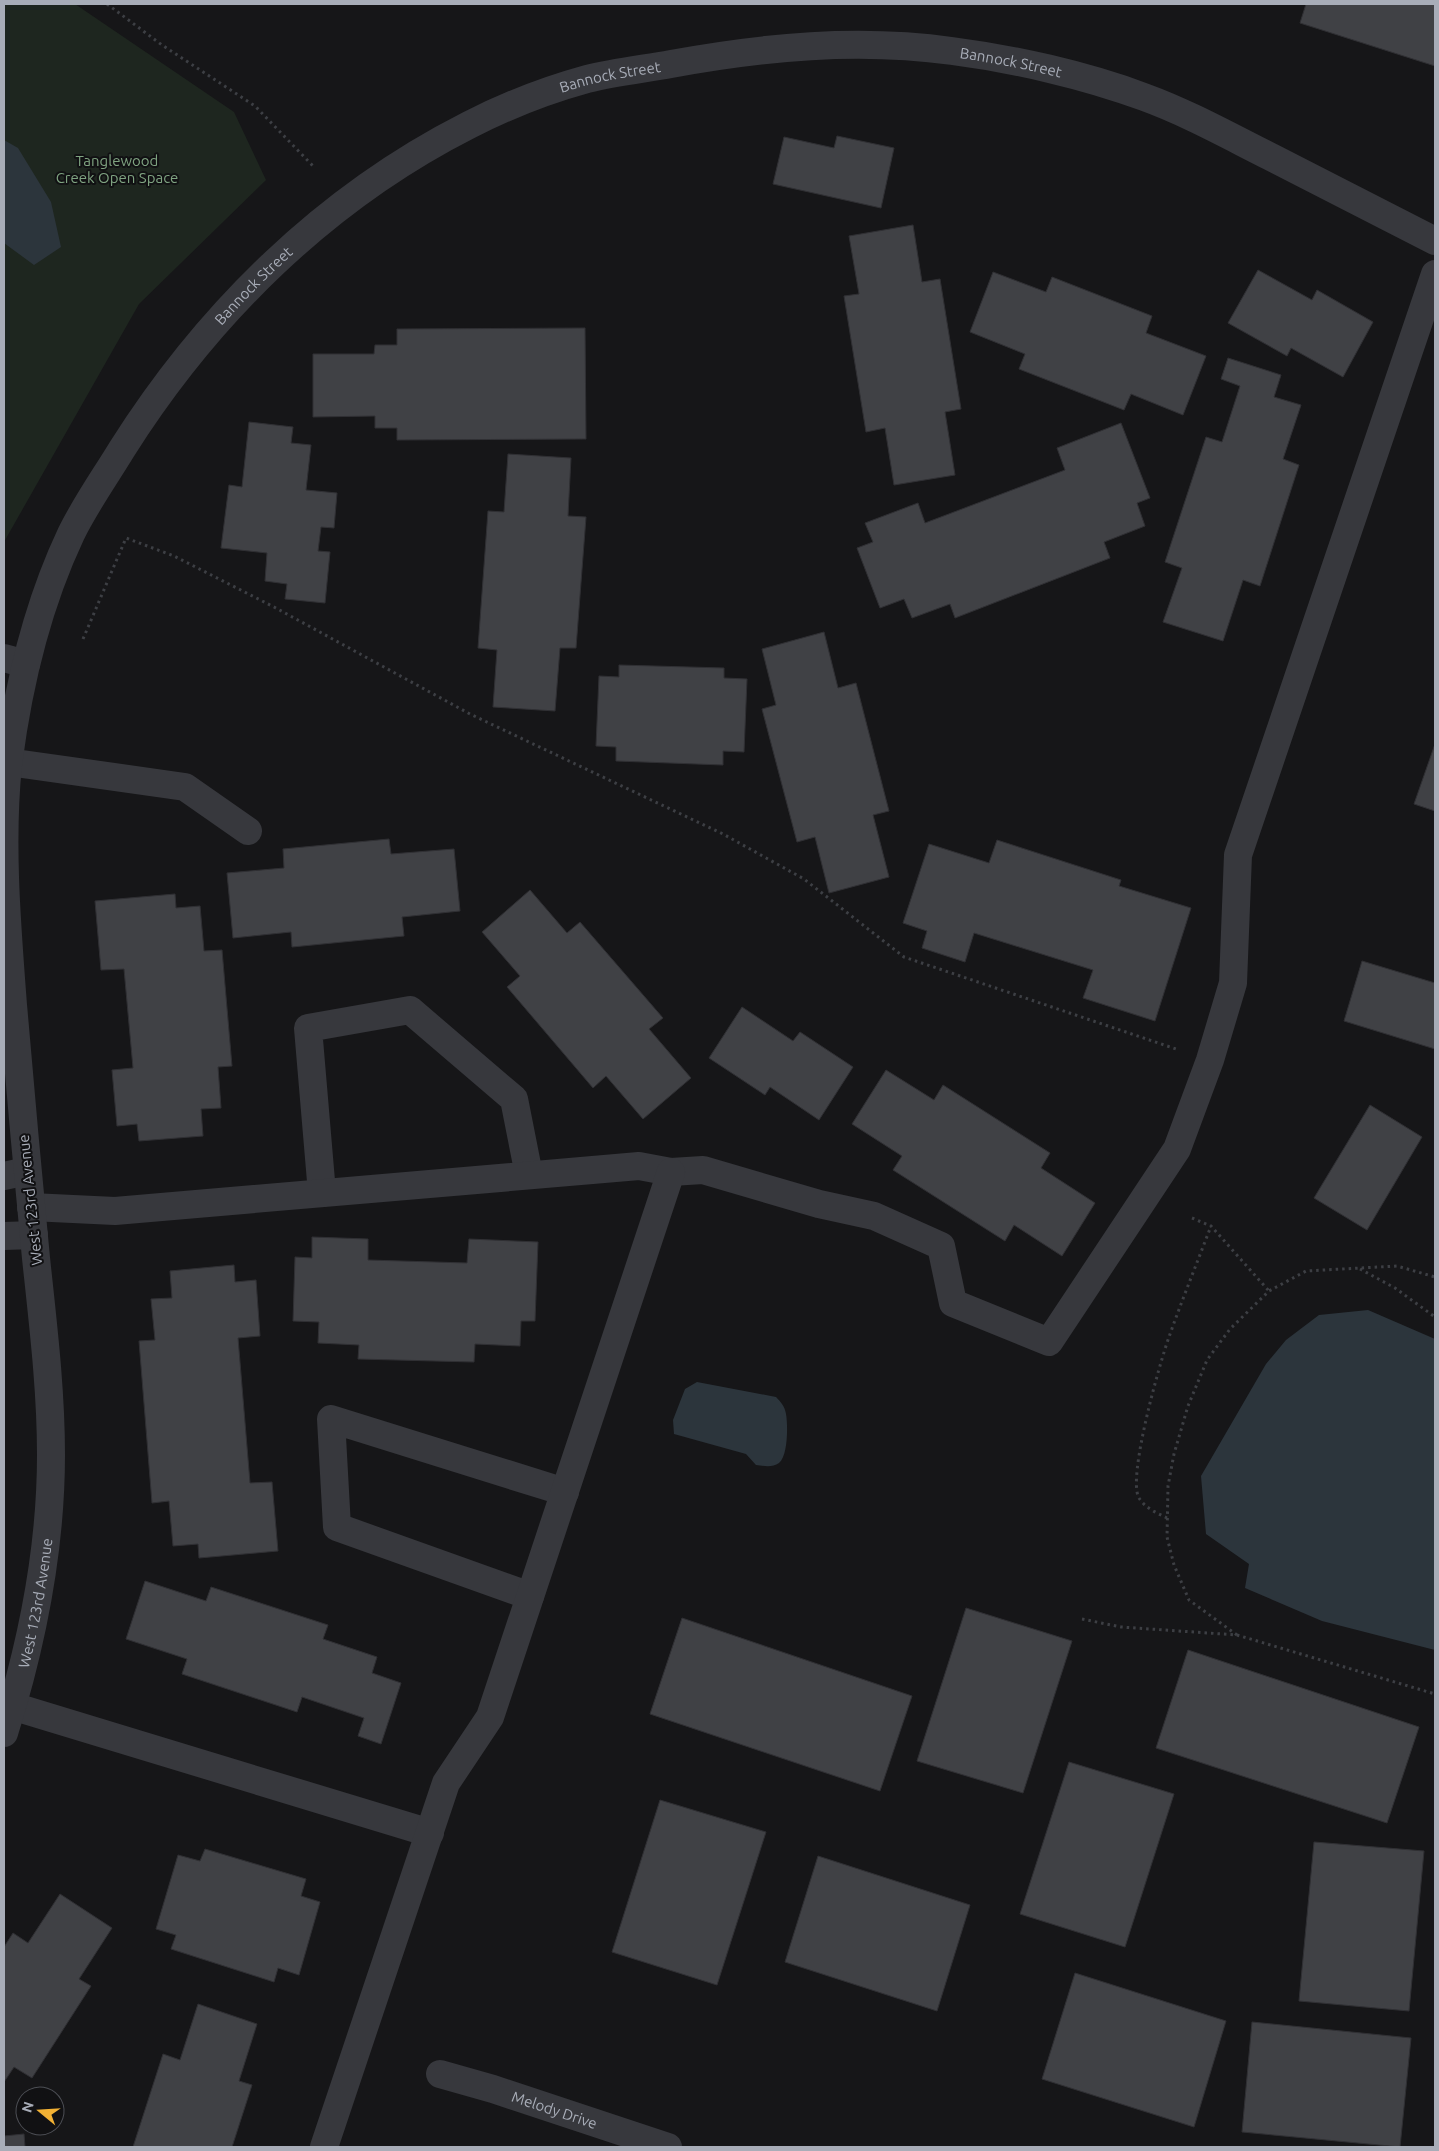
<svg xmlns="http://www.w3.org/2000/svg" width="1439" height="2151" viewBox="0 0 1439 2151" font-family="Ubuntu,sans-serif">
<style>
.green{fill:#1e261f}
.water{fill:#2c353c}
.building{fill:#404145;stroke:#303034}
.lines{fill:none;stroke-linecap:round;stroke-linejoin:round}
.path{stroke:#3d3f44;stroke-width:3;stroke-dasharray:2.5 4;stroke-linecap:butt}
.minor{stroke:#37383d;stroke-width:28}
.labels{text-anchor:middle;dominant-baseline:central;stroke-width:4;stroke-linejoin:round;paint-order:stroke}
.street-label{font-size:15px;fill:#a8adb8;stroke:#111113}
.park-label{font-size:15px;fill:#7fa381;stroke:#111113}
</style>
<rect width="100%" height="100%" fill="#161618"/>
<!-- green -->
<path class="green" d="M4 4H75L234 112 266 180 139 304 4 542Z"/>
<!-- water -->
<path class="water" d="M4 140 18 148 51 202 61 247 34 265 4 243Z
M1368 1310 1435 1339V1650L1322 1621 1245 1588 1249 1564 1206 1534 1201 1476 1266 1364 1286 1340 1319 1315Z
M697 1382 776 1397C781 1402 785 1407 786 1414 788 1425 788 1456 779 1463 772 1468 764 1466 756 1465L746 1454 674 1434 673 1420 685 1389Z"/>
<!-- building -->
<path class="building" d="M1306 4H1435V66L1300 23Z
M837 136 894 148 881 208 773 184 784 137 834 148Z
M913 225 922 282 940 279 961 409 945 412 955 475 894 485 885 428 866 432 844 296 859 294 849 236Z
M1258 270 1312 300 1317 290 1373 322 1343 377 1291 348 1287 356 1228 323Z
M993 272 1046 292 1052 277 1152 316 1146 333 1206 356 1183 415 1131 394 1124 410 1019 369 1025 354 970 332Z
M585 328 586 439 397 440V428H375V416L313 417V354H374L375 345H397V329Z
M1228 358 1281 375 1274 397 1301 405 1283 459 1299 465 1260 586 1243 580 1223 641 1163 622 1182 568 1165 562 1206 437 1222 442 1240 386 1221 379Z
M249 422 293 427 291 443 311 445 306 490 337 493 334 528 321 527 318 551 330 552 325 603 285 599 287 584 265 581 267 553 221 548 229 485 242 487Z
M1121 423 1150 498 1137 503 1145 526 1104 542 1110 558 955 618 950 604 912 618 904 599 880 608 857 548 873 542 865 523 918 503 925 523 1065 470 1057 448Z
M508 454 571 458 568 516 586 517 576 648H560L555 711 493 707 497 650 478 648 488 511 504 512Z
M824 632 838 688 856 683 889 811 873 815 889 877 829 893 815 837 797 842 762 709 776 705 762 649Z
M619 665 724 668V678L747 679 744 752 723 751V765L616 761V747L596 746 599 676 619 677Z
M1435 744V811L1414 804Z
M389 839 391 854 454 849 460 911 402 917 404 936 292 947 291 932 233 938 227 873 284 868 283 849Z
M997 840 1121 880 1119 886 1191 908 1155 1021 1083 998 1093 970 974 933 965 962 922 948 927 931 903 923 929 844 989 863Z
M530 890 567 933 580 922 663 1018 649 1029 691 1078 643 1119 606 1076 593 1088 507 987 520 976 482 932Z
M175 894 176 908 200 906 204 951 222 950 232 1066 218 1067 221 1108 201 1109 203 1136 139 1141 137 1124 117 1126 112 1070 133 1068 124 969 101 970 95 901Z
M1362 961 1435 983V1049L1344 1021Z
M742 1007 793 1041 800 1032 853 1067 819 1120 770 1087 765 1095 709 1058Z
M886 1070 934 1100 943 1085 1050 1153 1041 1168 1095 1203 1062 1256 1014 1225 1005 1241 893 1170 902 1156 852 1124Z
M1370 1105 1422 1137 1367 1230 1314 1198Z
M312 1237 368 1239V1260L467 1263 469 1239 538 1242 535 1321H521L520 1346 475 1344 474 1362 358 1359 359 1345 318 1343 319 1322 293 1321 295 1257 312 1258Z
M234 1265 235 1282 256 1280 260 1336 238 1338 250 1483 272 1482 278 1551 199 1558 198 1544 173 1546 169 1501 152 1503 139 1341 155 1340 151 1299 172 1298 170 1271Z
M145 1581 206 1601 211 1587 328 1625 323 1639 377 1657 372 1673 401 1683 381 1744 358 1736 364 1718 302 1697 297 1712 182 1674 187 1659 126 1639Z
M966 1608 1072 1641 1023 1793 917 1761Z
M682 1618 912 1696 880 1791 650 1714Z
M1188 1650 1419 1727 1387 1823 1156 1748Z
M1069 1762 1174 1794 1125 1947 1020 1914Z
M660 1800 766 1832 717 1985 612 1952Z
M1314 1842 1424 1851 1409 2011 1299 2001Z
M205 1849 306 1879 301 1896 320 1902 299 1975 278 1968 274 1982 171 1949 176 1935 156 1929 178 1855 200 1861Z
M818 1856 970 1905 937 2011 785 1962Z
M60 1894 112 1928 79 1979 91 1986 32 2078 14 2067 4 2082V1947L13 1933 28 1943Z
M1075 1973 1226 2021 1194 2127 1042 2079Z
M198 2004 257 2024 239 2081 252 2085 232 2147H133L163 2054 180 2060Z
M1252 2022 1411 2038 1400 2147 1242 2132Z
M24 2134 25 2147H4V2136Z"/>
<g class="lines">
<!-- path -->
<path class="path" d="M107 4 162 45 255 106 313 166
M83 639 126 538 174 556 274 607 470 714 723 834 804 879 904 957 1179 1050
M1192 1218 1211 1226 1269 1291
M1360 1269 1395 1288 1435 1317
M1167 1518C1157 1513 1145 1508 1139 1498 1127 1478 1160 1362 1169 1337 1182 1300 1197 1263 1211 1226
M1082 1619 1121 1627 1237 1635 1435 1694
M1237 1635 1189 1600 1174 1565 1167 1537 1168 1486 1174 1454 1188 1406 1207 1360 1230 1329 1269 1291 1306 1271 1397 1266 1435 1277"/>
<!-- minor -->
<g class="minor">
<path d="M4 658 26 664"/>
<path d="M8 762 185 787 248 831"/>
<path d="M4 1176 27 1171"/>
<path d="M322 1193 308 1028 410 1010 514 1099 529 1175"/>
<path d="M31 1207 115 1211 639 1166 671 1172 703 1170 819 1204 874 1216 941 1246 953 1303 1049 1342 1177 1149 1210 1060 1233 983 1238 855 1435 274"/>
<path d="M4 1236 34 1235"/>
<path d="M530 1596 337 1527 331 1419 565 1492"/>
<path d="M12 1706 430 1833"/>
<path id="s1" d="M4 1733C32 1644 51 1550 51 1455 51 1389 43 1324 36 1258 28 1174 20 1089 13 1005 7 926 0 843 8 765 18 686 37 606 71 534 85 505 105 477 122 449 208 313 325 198 469 125 506 106 547 90 587 79 614 72 643 69 671 64 764 47 857 38 952 51 1014 59 1085 75 1144 97 1188 113 1229 136 1271 157 1326 185 1381 213 1435 241"/>
<path id="s2" d="M440 2074 493 2089 668 2147"/>
<path d="M324 2147 446 1783 490 1717 671 1172"/>
</g>
</g>
<g class="labels">
<!-- street labels -->
<g class="street-label">
<text stroke="none"><textPath href="#s1" startOffset="2350">Bannock Street</textPath></text>
<text stroke="none"><textPath href="#s1" startOffset="1945">Bannock Street</textPath></text>
<text stroke="none"><textPath href="#s1" startOffset="1525">Bannock Street</textPath></text>
<text transform="translate(30 1200) rotate(-96)">West 123rd Avenue</text>
<text stroke="none"><textPath href="#s1" startOffset="134">West 123rd Avenue</textPath></text>
<text stroke="none"><textPath href="#s2" startOffset="120">Melody Drive</textPath></text>
</g>
<!-- park labels -->
<g class="park-label">
<text x="117" y="160">Tanglewood<tspan x="117" dy="17">Creek Open Space</tspan></text>
</g>
</g>
<!-- border -->
<rect width="1439" height="2151" fill="none" stroke="#a8adb8" stroke-width="10"/>
<!-- north arrow -->
<g transform="translate(40 2111) rotate(288)"><circle r="24" fill="#111113" stroke="#4d4f55"/>
<path d="M0-4L9 19L0 12L-9 19Z" fill="#f2b134"/>
<text y="-8" font-size="14" font-weight="bold" text-anchor="middle" fill="#a8adb8">N</text>
</g>
</svg>
